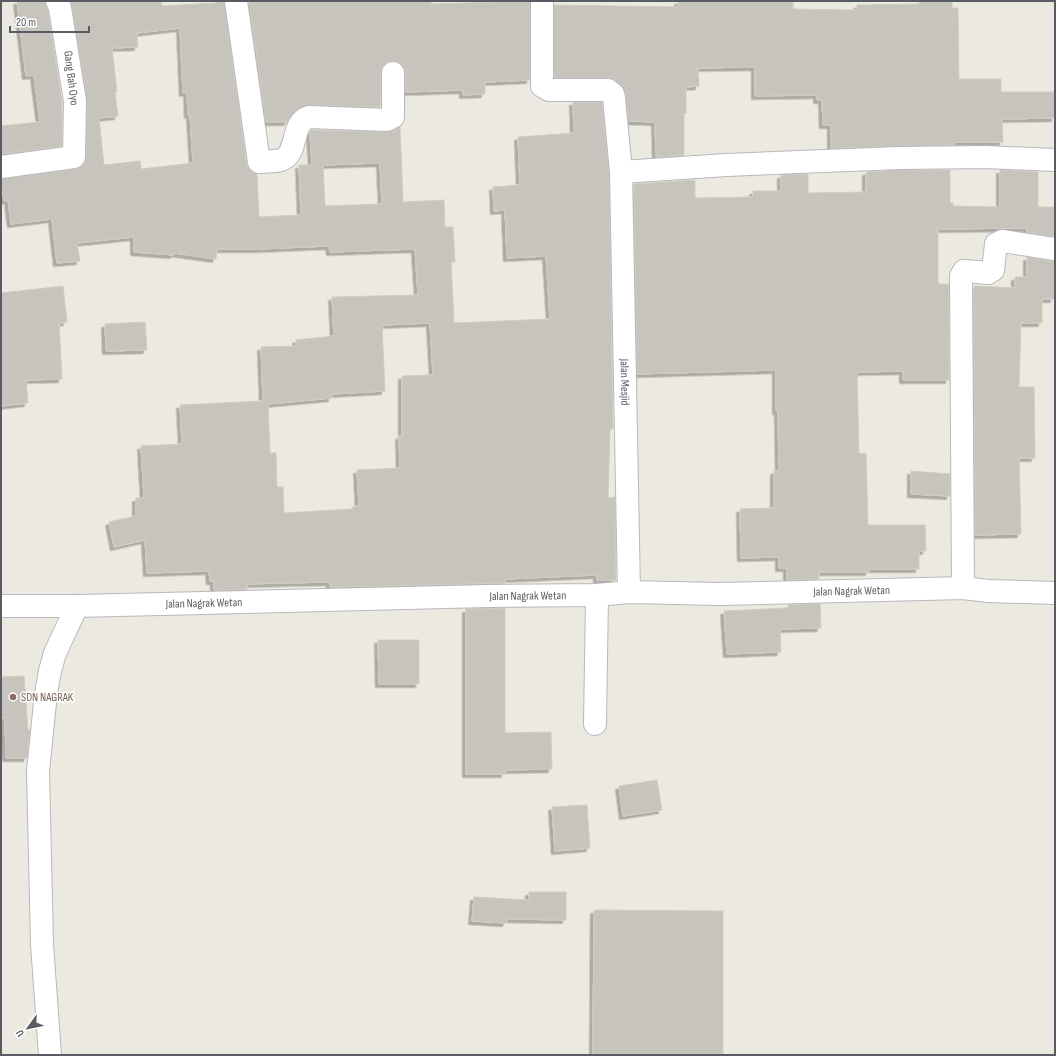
<svg xmlns="http://www.w3.org/2000/svg" width="1056" height="1056" viewBox="0 0 1056 1056" font-family="'Sofia Sans Condensed',sans-serif">
<style>
.building{fill:#c7c4bd;stroke:#d1ccbe;fill-rule:evenodd;filter:url(#shadow)}
.lines{fill:none;stroke-linecap:round;stroke-linejoin:round}
.minor-casing{stroke:#b6b8bd;stroke-width:24}
.minor{stroke:#fff;stroke-width:22}
.education-dot{fill:#8d6e63;stroke:#fff;stroke-width:1.5}
.labels{text-anchor:middle;dominant-baseline:central;stroke-width:3;stroke-linejoin:round;paint-order:stroke}
.street-label{font-size:12px;fill:#595c62;stroke:#fff}
.education-label{font-size:12px;fill:#785e54;stroke:#fff;text-anchor:start}
</style>
<defs>
<filter id="shadow"><feDropShadow dx="-3.5" dy="3.5" stdDeviation="0" flood-color="#0004"/></filter>
</defs>
<rect width="100%" height="100%" fill="#eceae0"/>
<!-- building -->
<path class="building" d="M17 1H45L48 12 62 102V146L1 154V126L40 122 34 75 26 76Z
M71 1H161L162 6 216 3V1H224L247 167 254 173 257 174 259 217 301 215 299 165H312L310 132 311 130 387 132 393 131 400 127 403 202 444 200 445 227H453L455 262H451L454 323 550 319 546 256 507 258 505 210 494 211 493 187 520 185 518 137 574 133 573 102H602L609 173 613 429H610L608 498 615 497 616 580H597V575L505 579V583L330 587V582L284 583 247 584V589L214 590V581H210L209 571 147 573 145 540 114 547 109 522 136 516V498H144L141 446 182 444 180 405 263 401 261 347 296 346V340L334 336 332 297 418 295 415 249 330 252 329 246 260 249H217L216 259 174 253V255L134 252V237L77 243 80 261 57 263 52 219 11 224 8 200 4 201 1 179 76 169 81 167 85 163 86 157 87 99ZM180 28 183 93 187 92 188 115 190 114 193 163 141 169 140 161 104 165 99 118 118 116 115 92H117L112 48 138 47 137 33ZM380 163 382 204 325 206 323 165ZM430 323 433 375 402 376V436H399L400 468 357 470 359 506H353V509L284 513 283 487H277L276 453H270L268 404 332 398V394L385 391 382 325Z
M249 1H431V4L530 1V80L485 82V94L463 95V90L406 92V73L404 67 399 62 393 61 386 62 382 67 381 73 380 107 309 105 297 110 287 122H266Z
M678 1H793V9L857 10V5L919 4V1H952V8H958L959 79H1001V92H1055V118L1002 119 1003 142H954V145L831 148V125H823L822 100H817V95L755 96V67L698 68 699 86 686 87V113H684V155L656 157 655 122 629 121 625 91 621 85 616 80 608 78H554V5L678 7Z
M899 170H950V203H953V206L1000 207V170L1038 172V207H1054V236L1027 232V228L938 229V284H949V380H903V371L857 372 859 454 866 453 868 525H925L926 551H919V569H869V572H819V579L787 580V568H779V557L741 558 740 509 774 508V471H779L778 411H776V370L637 374 634 184 695 180V198L753 197V191H781V175L808 174V193L866 192V172Z
M1027 257 1054 261V299H1042V323H1021L1019 387H1034L1035 458H1019L1021 534 975 535 974 286 1015 288V277H1027Z
M63 286 67 322 59 323 62 379 26 380 28 403 1 406V293Z
M145 322 147 350 106 351 105 324Z
M911 471 950 474V496L911 494Z
M820 604 821 628 780 629 781 652 727 654 724 611 788 608V605Z
M505 608V733L551 732 552 769 505 770V774H466V609Z
M378 640H419V684H379Z
M24 676 28 730H30L27 758H6L5 718H1V677Z
M657 780 662 810 623 816 619 786Z
M587 805 590 848 555 851 552 807Z
M529 892H566V920L507 919 506 923 472 921 474 897 529 900Z
M594 910 723 911V1055H593Z"/>
<g class="lines">
<!-- minor casing -->
<g class="minor-casing">
<g id="minor">
<path d="M236 1 259 162C266 161 275 162 281 160 299 154 290 123 309 117L387 120 393 117V73"/>
<path id="s1" d="M542 1V86L549 90H608L613 94 614 98 621 172 629 592"/>
<path d="M1 167 74 157 75 101 60 8 57 1"/>
<path d="M621 172 726 165 899 158 985 157 1055 160"/>
<path d="M963 588 961 276 964 271H966L988 273 993 270 996 244 1002 241 1055 249"/>
<path id="s2" d="M1 606H77L488 596 597 595 629 592 719 594 963 588 989 591 1055 593"/>
<path d="M595 724 597 595"/>
<path d="M50 1055 42 944 38 771 46 693 50 671 55 653 77 606"/>
</g>
</g>
<!-- minor -->
<use href="#minor" class="minor"/>
</g>
<!-- markers -->
<circle class="education-dot" cx="13" cy="697" r="4"/>
<g class="labels">
<!-- street labels -->
<g class="street-label">
<text transform="translate(71 78) rotate(83)">Gang Bah Oyo</text>
<text stroke="none"><textPath href="#s1" startOffset="447">Jalan Mesjid</textPath></text>
<text stroke="none"><textPath href="#s2" startOffset="851">Jalan Nagrak Wetan</textPath></text>
<text stroke="none"><textPath href="#s2" startOffset="527">Jalan Nagrak Wetan</textPath></text>
<text stroke="none"><textPath href="#s2" startOffset="203">Jalan Nagrak Wetan</textPath></text>
</g>
<!-- education labels -->
<g class="education-label">
<text x="21" y="697">SDN NAGRAK</text>
</g>
</g>
<!-- border -->
<rect width="1056" height="1056" fill="none" stroke="#595c62" stroke-width="4"/>
<!-- north arrow -->
<g transform="translate(28 1028) rotate(237)" stroke="#ffffff" stroke-width="3" paint-order="stroke">
<path d="M0-3L7 15L0 10L-7 15Z" fill="#595c62"/>
<text y="-6" font-size="11" font-weight="bold" text-anchor="middle" fill="#595c62">U</text>
</g>
<!-- scale -->
<path d="M10 26v6h79v-6" fill="none" stroke="#595c62" stroke-width="2"/>
<text x="16" y="26" font-size="12" fill="#595c62" stroke="#ffffff" stroke-width="3" paint-order="stroke">20 m</text>
</svg>
